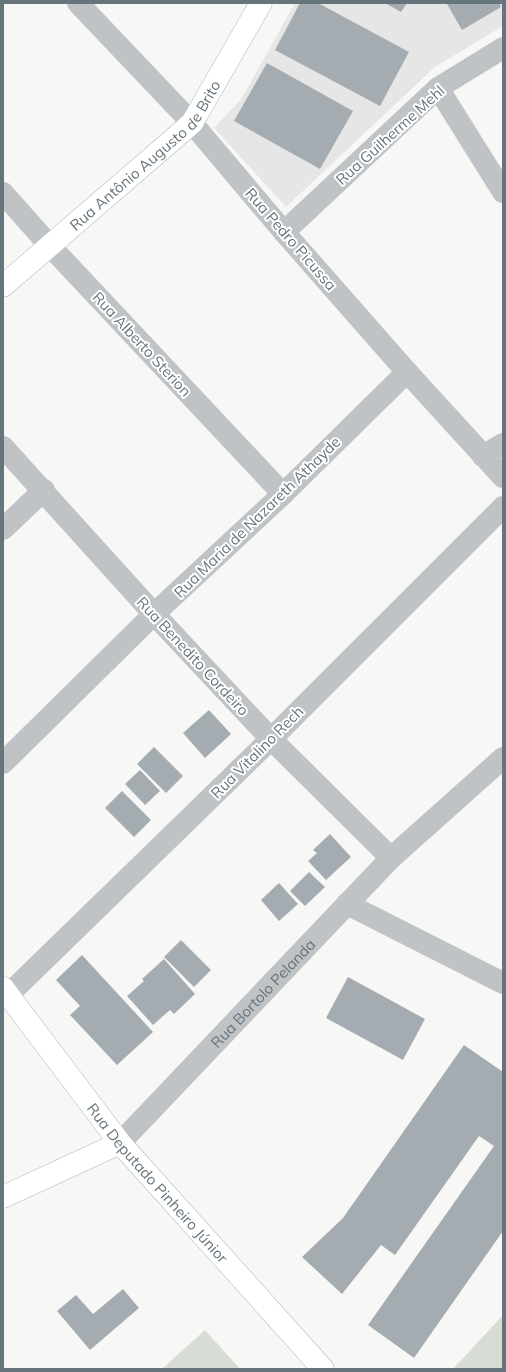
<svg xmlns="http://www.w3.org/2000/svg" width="506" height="1372" viewBox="0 0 506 1372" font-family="Mulish,sans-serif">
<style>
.built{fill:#e5e6e5}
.green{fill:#d7dcd5}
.building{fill:#a5acb1}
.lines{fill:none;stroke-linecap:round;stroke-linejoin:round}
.secondary-casing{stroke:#b2b7ba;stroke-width:23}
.street{stroke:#bfc3c6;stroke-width:22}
.secondary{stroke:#fff;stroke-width:22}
.labels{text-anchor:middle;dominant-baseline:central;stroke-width:4;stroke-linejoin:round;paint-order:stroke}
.street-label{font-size:15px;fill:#66747c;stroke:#fff}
</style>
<rect width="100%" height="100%" fill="#f7f7f5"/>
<!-- built -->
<path class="built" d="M295 3H503V26L435 67 286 207 214 128 242 98Z"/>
<!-- green -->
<path class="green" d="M503 1315V1369H453Z
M205 1330 240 1369H162Z"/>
<!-- building -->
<path class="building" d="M300 3H318L409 52 380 106 275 50Z
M385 3H407L401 12Z
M449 3H499L501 7 462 30 447 4Z
M267 63 353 111 320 169 234 121Z
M209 710 231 734 205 758 183 733Z
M154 747 183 776 166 793 137 764Z
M140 770 160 791 145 805 125 784Z
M122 791 151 820 134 837 105 808Z
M330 834 351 857 326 880 308 861 317 853 313 850Z
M309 872 325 887 305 906 290 891Z
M279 883 298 904 279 921 261 900Z
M181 940 211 970 194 987 164 957Z
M82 955 153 1032 117 1065 70 1015 80 1006 56 980Z
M164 959 195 994 174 1014 170 1010 153 1025 127 996 144 981 142 979Z
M348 977 425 1019 403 1060 326 1018Z
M464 1045 503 1072V1231L414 1358 368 1325 494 1146 479 1136 395 1255 381 1245 342 1294 302 1257 343 1218Z
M123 1289 139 1308 90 1350 57 1311 76 1295 93 1314Z"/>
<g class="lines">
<!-- secondary casing -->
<g class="secondary-casing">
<g id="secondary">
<path id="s2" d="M3 286 192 123 261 3"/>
<path id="s3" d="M3 988 120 1143 323 1369"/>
<path d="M3 1197 120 1143"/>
</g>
</g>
<!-- street -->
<g class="street">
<path d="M78 3 192 123 284 232 407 372 503 477"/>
<path d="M438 88 503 192"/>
<path d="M3 193 50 246 283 494"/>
<path d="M284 232 438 88 503 48"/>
<path d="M3 447 154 614 271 739 391 858"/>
<path d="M483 456 503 444"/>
<path d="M3 529 44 490"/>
<path d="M3 763 154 614 283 494 407 372"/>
<path d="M347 904 503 983"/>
<path d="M8 995 271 739 503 507"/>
<path id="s1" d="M120 1143 391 858 503 758"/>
</g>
<!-- secondary -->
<use href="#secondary" class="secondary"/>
</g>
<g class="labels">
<!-- street labels -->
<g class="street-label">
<text transform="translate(390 135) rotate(-42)">Rua Guilherme Mehl</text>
<text stroke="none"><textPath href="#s2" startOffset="194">Rua Antônio Augusto de Brito</textPath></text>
<text transform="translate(291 239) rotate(49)">Rua Pedro Picussa</text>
<text transform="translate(142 344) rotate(47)">Rua Alberto Sterion</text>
<text transform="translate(257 517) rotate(-44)">Rua Maria de Nazareth Athayde</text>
<text transform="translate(193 656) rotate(47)">Rua Benedito Cordeiro</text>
<text transform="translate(257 752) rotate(-45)">Rua Vitalino Rech</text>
<text stroke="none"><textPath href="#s1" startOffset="207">Rua Bortolo Pelanda</textPath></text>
<text stroke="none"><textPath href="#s3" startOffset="249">Rua Deputado Pinheiro Júnior</textPath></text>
</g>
</g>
<!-- border -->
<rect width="506" height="1372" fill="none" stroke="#66747c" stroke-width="8"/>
</svg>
